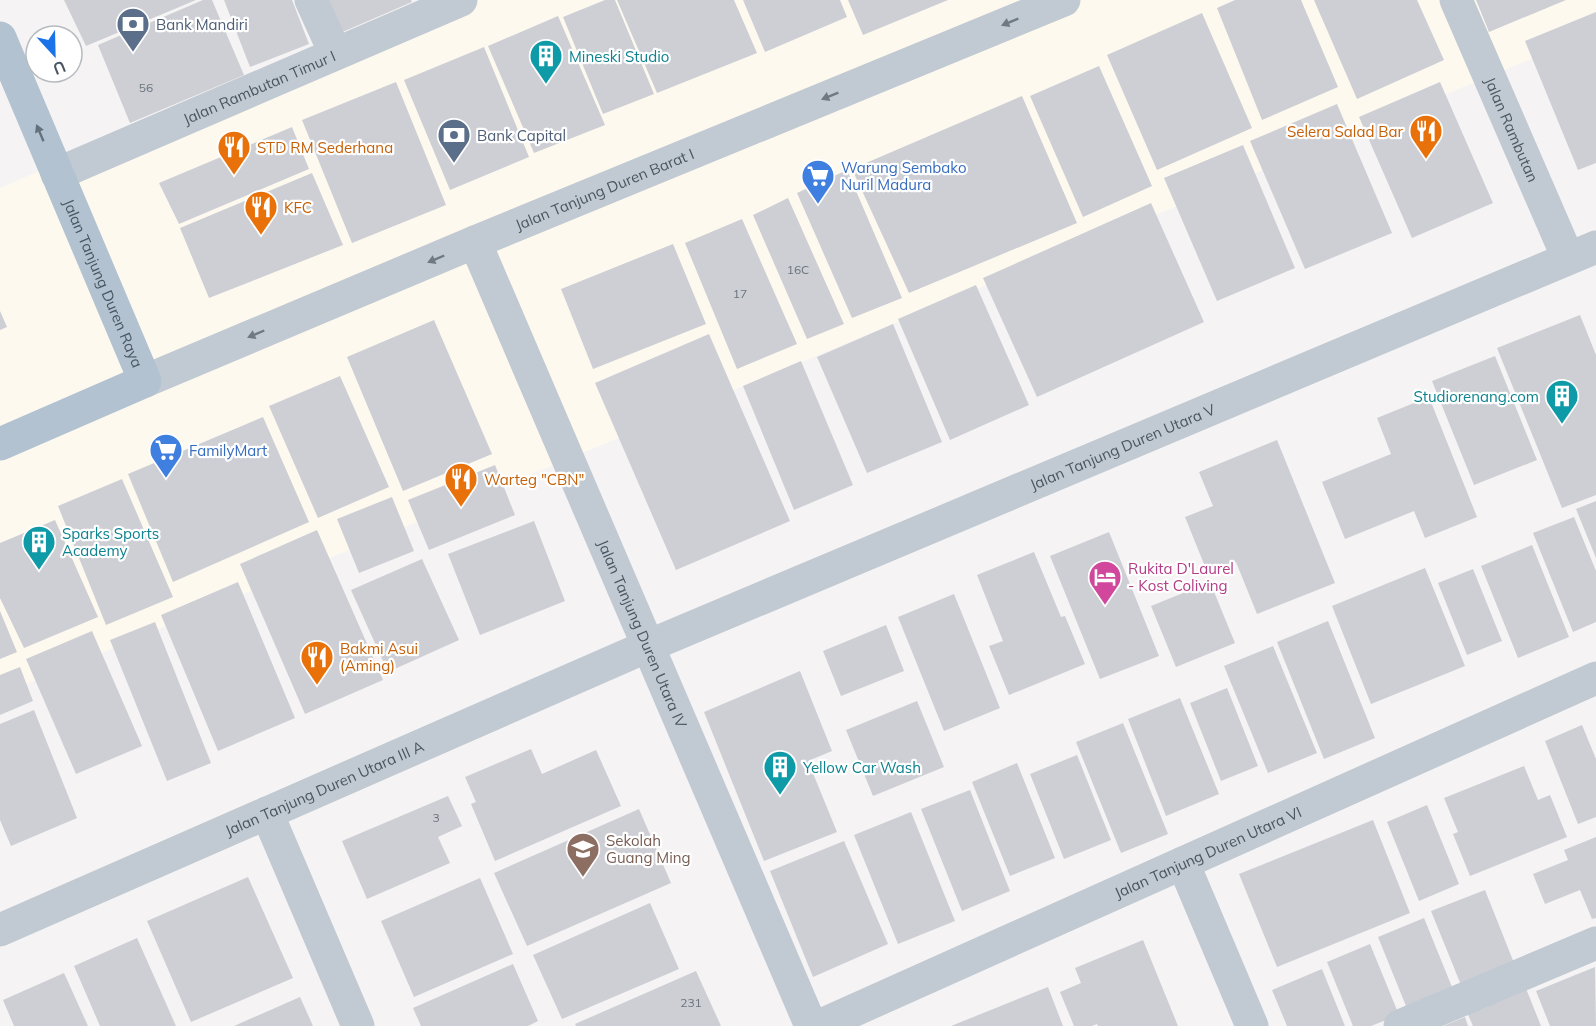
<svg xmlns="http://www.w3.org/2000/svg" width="1596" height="1026" viewBox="0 0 1596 1026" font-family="Mulish,sans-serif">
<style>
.commercial{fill:#fdf9ef}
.building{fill:#cdcfd5}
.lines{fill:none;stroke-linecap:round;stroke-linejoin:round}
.minor{stroke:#c1cad2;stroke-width:33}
.tertiary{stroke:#c1cad2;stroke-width:33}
.primary{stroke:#b3c2d1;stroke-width:33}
.oneway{fill:#6e7983}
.oneway2{fill:#64717d}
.labels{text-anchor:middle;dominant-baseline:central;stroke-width:4.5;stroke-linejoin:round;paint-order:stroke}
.number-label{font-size:12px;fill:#6b747e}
.service-label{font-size:15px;fill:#4e5e75;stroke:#fff;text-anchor:start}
.culture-label{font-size:15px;fill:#0d838f;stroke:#fff;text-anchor:start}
.street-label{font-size:15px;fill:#4a5661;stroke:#fff}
.food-label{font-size:15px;fill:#c56008;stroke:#fff;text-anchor:start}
.shop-label{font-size:15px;fill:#366cbe;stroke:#fff;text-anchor:start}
.hotel-label{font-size:15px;fill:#b23c85;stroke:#fff;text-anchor:start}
.education-label{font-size:15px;fill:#785e54;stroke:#fff;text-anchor:start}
</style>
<rect width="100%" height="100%" fill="#f5f3f3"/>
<!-- commercial -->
<path class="commercial" d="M432 0H1596V32L0 695V188Z"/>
<!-- building -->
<path class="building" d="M64 0H196L86 46Z
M203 0H212L244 75 130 123 98 45Z
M224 0H292L309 44 250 67Z
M323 0H411L412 2 338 34Z
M605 0H615L654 94 603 114 563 17Z
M617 0H734L757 53 657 93Z
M743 0H840L847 17 765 52Z
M848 0H948L863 35Z
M1235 0H1301L1338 87 1262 120 1217 8Z
M1314 0H1417L1444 60 1357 99Z
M1476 0H1566L1489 32Z
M1596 12V163L1578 170 1525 41Z
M1202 13 1252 128 1157 170 1107 55Z
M558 16 605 125 534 153 488 46Z
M484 47 529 157 450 190 404 80Z
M1099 66 1152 186 1083 217 1030 96Z
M396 82 446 205 352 243 302 120Z
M1440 82 1493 203 1412 238 1359 117Z
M1022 96 1077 223 909 293 852 169Z
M1337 104 1392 233 1305 269 1250 141Z
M292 127 309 169 179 224 159 183Z
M1243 145 1295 268 1217 301 1164 178Z
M847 170 902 298 852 318 797 193Z
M312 173 343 245 209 298 180 228Z
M788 198 844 324 807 339 753 215Z
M1151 203 1204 322 1037 397 983 278Z
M742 219 797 344 737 369 685 243Z
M673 244 706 324 593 369 561 289Z
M976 285 1029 405 950 440 898 319Z
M0 311 7 327 0 330Z
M1580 315 1596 355V495L1562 508 1497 348Z
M434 320 492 454 403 491 347 357Z
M893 324 942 442 867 473 817 357Z
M709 334 790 521 676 570 595 383Z
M1495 356 1537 460 1474 485 1432 381Z
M801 361 853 485 794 510 743 386Z
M340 376 389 487 318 518 269 406Z
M1429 397 1477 517 1425 538 1414 511 1345 539 1322 482 1391 454 1377 418Z
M263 417 309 522 173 582 128 474Z
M1277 440 1335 583 1257 614 1236 562 1208 574 1185 517 1213 506 1199 472Z
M495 465 515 515 429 550 408 500Z
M122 479 173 597 106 625 58 506Z
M392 497 414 551 359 573 337 519Z
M1596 501V558L1576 509Z
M1574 517 1596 571V622L1573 632 1533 533Z
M55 520 98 617 24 648 0 598V543Z
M534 521 565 601 480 635 448 554Z
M317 530 383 680 305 714 240 564Z
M1109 532 1159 656 1100 679 1050 556Z
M1532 545 1569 637 1518 658 1481 566Z
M1034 552 1061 617 1065 616 1085 664 1009 695 989 646 1003 641 977 575Z
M422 559 459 640 388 672 351 590Z
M1425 568 1465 666 1371 704 1332 606Z
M1473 569 1502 641 1467 655 1438 583Z
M238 582 295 718 218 751 161 615Z
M1210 582 1235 643 1176 667 1151 606Z
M954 594 1000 708 944 731 898 617Z
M0 611 17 652 0 659Z
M1328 621 1375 738 1324 759 1277 642Z
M155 622 211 763 167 781 110 640Z
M886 625 904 671 841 696 823 651Z
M92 631 142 746 76 774 26 659Z
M1273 646 1317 753 1268 773 1224 666Z
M20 667 33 701 0 715V675Z
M800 671 832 751 808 761 837 832 764 861 704 712Z
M1227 688 1258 766 1221 781 1190 703Z
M1180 698 1219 794 1166 816 1128 719Z
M917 701 944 767 873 796 846 730Z
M34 710 77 818 11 846 0 820V724Z
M1123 723 1168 834 1121 853 1076 742Z
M1582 725 1596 759V817L1578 824 1545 741Z
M531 749 542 774 596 750 621 806 495 861 471 804 476 802 465 777Z
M1077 755 1111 840 1064 859 1030 774Z
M1017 763 1055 858 1010 876 972 782Z
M1524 766 1538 800 1550 795 1567 837 1470 876 1453 834 1458 832 1444 798Z
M970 790 1010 891 962 911 921 809Z
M448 796 462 826 438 837 450 863 367 899 342 841Z
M1427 805 1459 884 1419 901 1387 822Z
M639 809 671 883 527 946 494 873Z
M911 812 955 921 898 944 854 835Z
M1373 820 1410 913 1277 967 1239 874Z
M1596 837V918L1592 919 1580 890 1545 904 1533 874 1568 860 1564 850Z
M844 841 888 944 813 977 770 871Z
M248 877 293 978 191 1022 147 921Z
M480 878 513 954 414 997 381 921Z
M1485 890 1514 963 1461 985 1431 911Z
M650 903 679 969 562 1019 533 955Z
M1424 918 1452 987 1406 1006 1378 937Z
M137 938 176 1026H100L74 966Z
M1143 940 1178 1026H1098L1097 1024 1092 1026H1074L1060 992 1081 983 1075 968Z
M1370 944 1399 1015 1371 1026H1353L1327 962Z
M513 964 538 1021 528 1026H421L413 1008Z
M1595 967 1596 1026H1550L1536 991Z
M1322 969 1345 1026H1287L1272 990Z
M696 971 721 1026H576L575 1024Z
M64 973 88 1026H14L3 1000Z
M1525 986 1541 1026H1473L1466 1010Z
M1048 987 1063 1026H951Z
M300 997 313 1026H234Z
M1465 1017 1468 1026H1443Z"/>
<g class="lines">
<!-- minor -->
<g class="minor">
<path d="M311 0 335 53"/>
<path id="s1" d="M1456 0 1568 258"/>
<path id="s2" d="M57 174 461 0"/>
<path d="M267 813 358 1026"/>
<path d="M1183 863 1252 1026"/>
<path id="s3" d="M0 930 648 646 1596 247"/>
<path id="s4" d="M819 1026 1596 678"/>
<path d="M1400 1026 1596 943"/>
</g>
<!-- tertiary -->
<g class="tertiary">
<path id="s5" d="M475 242 811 1026"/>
<path id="s6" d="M145 381 475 242 1064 0"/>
</g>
<!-- primary -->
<path class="primary" id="s7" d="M0 38 145 381 0 444"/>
</g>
<!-- one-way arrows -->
<defs><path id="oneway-solid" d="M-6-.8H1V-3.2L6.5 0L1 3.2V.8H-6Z" transform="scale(1.5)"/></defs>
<g class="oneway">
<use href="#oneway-solid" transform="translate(1010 22) rotate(158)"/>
<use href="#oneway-solid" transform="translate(830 96) rotate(158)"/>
<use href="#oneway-solid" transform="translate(436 259) rotate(157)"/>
<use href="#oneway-solid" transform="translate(256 334) rotate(157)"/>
</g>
<use class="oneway2" href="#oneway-solid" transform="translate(40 133) rotate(-113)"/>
<!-- icons -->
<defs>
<g id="bank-pin" transform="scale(1.725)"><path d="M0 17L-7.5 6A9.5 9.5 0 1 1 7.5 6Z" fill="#5c6f8a" stroke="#fff"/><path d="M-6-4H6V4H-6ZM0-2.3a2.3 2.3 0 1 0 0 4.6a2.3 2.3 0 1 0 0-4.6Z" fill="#fff"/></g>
<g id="building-pin" transform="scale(1.725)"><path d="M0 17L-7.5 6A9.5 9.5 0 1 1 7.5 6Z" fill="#0f9aa8" stroke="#fff"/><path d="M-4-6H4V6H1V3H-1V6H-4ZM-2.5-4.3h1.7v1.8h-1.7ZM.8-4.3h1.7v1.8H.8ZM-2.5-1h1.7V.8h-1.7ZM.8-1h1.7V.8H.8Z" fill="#fff"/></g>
<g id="restaurant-pin" transform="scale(1.725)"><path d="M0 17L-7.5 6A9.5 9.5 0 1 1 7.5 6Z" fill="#e8710a" stroke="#fff"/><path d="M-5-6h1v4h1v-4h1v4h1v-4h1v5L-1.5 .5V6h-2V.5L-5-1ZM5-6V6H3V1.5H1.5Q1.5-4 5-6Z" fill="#fff"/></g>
<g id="supermarket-pin" transform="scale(1.725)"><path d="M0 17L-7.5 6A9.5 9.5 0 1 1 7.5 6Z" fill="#3f7fe0" stroke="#fff"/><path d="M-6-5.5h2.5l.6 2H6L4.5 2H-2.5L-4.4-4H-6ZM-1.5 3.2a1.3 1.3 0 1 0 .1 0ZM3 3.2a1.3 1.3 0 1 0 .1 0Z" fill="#fff"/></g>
<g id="hotel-pin" transform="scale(1.725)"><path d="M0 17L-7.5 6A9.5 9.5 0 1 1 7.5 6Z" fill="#d1479c" stroke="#fff"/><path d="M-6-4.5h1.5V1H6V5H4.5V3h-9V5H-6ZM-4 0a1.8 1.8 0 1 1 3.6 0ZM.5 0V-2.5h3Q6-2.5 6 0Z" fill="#fff"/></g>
<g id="school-pin" transform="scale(1.725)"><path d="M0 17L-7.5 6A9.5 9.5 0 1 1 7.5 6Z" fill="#8d6e63" stroke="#fff"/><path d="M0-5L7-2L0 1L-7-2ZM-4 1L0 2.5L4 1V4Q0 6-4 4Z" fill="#fff"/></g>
</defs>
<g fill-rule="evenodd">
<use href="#bank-pin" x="133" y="24"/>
<use href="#building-pin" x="546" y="56"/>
<use href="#restaurant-pin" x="1426" y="131"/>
<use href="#bank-pin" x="454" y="135"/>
<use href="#restaurant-pin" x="234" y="147"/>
<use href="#supermarket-pin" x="818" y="176"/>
<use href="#restaurant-pin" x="261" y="207"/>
<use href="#building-pin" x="1562" y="396"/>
<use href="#supermarket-pin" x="166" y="450"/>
<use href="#restaurant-pin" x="461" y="479"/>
<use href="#building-pin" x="39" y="542"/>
<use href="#hotel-pin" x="1105" y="577"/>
<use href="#restaurant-pin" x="317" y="657"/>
<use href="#building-pin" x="780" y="767"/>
<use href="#school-pin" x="583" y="849"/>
</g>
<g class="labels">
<!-- number labels -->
<g class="number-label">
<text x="146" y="87">56</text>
<text x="798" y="269">16C</text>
<text x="740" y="293">17</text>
<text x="436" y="817">3</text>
<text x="691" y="1002">231</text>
</g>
<!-- service labels -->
<g class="service-label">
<text x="156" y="24">Bank Mandiri</text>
<text x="477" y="135">Bank Capital</text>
</g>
<!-- culture labels -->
<g class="culture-label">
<text x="569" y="56">Mineski Studio</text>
<text x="1539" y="396" text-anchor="end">Studiorenang.com</text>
<text x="62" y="533">Sparks Sports<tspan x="62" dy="17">Academy</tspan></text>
<text x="803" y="767">Yellow Car Wash</text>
</g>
<!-- street labels -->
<g class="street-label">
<text stroke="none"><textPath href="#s2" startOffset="220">Jalan Rambutan Timur I</textPath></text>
<text stroke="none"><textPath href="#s1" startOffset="141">Jalan Rambutan</textPath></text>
<text stroke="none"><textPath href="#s6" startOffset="498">Jalan Tanjung Duren Barat I</textPath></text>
<text stroke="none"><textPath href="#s7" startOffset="266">Jalan Tanjung Duren Raya</textPath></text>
<text stroke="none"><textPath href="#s3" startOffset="1222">Jalan Tanjung Duren Utara V</textPath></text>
<text stroke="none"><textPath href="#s5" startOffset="426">Jalan Tanjung Duren Utara IV</textPath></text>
<text stroke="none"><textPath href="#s3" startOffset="354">Jalan Tanjung Duren Utara III A</textPath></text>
<text stroke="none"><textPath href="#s4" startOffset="426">Jalan Tanjung Duren Utara VI</textPath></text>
</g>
<!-- food labels -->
<g class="food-label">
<text x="1403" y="131" text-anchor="end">Selera Salad Bar</text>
<text x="257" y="147">STD RM Sederhana</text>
<text x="284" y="207">KFC</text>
<text x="484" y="479">Warteg "CBN"</text>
<text x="340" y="648">Bakmi Asui<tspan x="340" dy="17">(Aming)</tspan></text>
</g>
<!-- shop labels -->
<g class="shop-label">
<text x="841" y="167">Warung Sembako<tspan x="841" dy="17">Nuril Madura</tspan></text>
<text x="189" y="450">FamilyMart</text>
</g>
<!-- hotel labels -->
<g class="hotel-label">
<text x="1128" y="568">Rukita D'Laurel<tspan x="1128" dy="17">- Kost Coliving</tspan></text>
</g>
<!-- education labels -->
<g class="education-label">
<text x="606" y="840">Sekolah<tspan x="606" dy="17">Guang Ming</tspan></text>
</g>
</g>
<!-- north arrow -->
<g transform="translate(54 54) rotate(158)"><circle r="28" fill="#ffffff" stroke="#b7bbc0" stroke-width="1.5"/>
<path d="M0-4.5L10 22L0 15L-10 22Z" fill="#1a73e8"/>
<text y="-9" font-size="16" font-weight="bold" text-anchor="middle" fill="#4a5661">U</text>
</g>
</svg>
